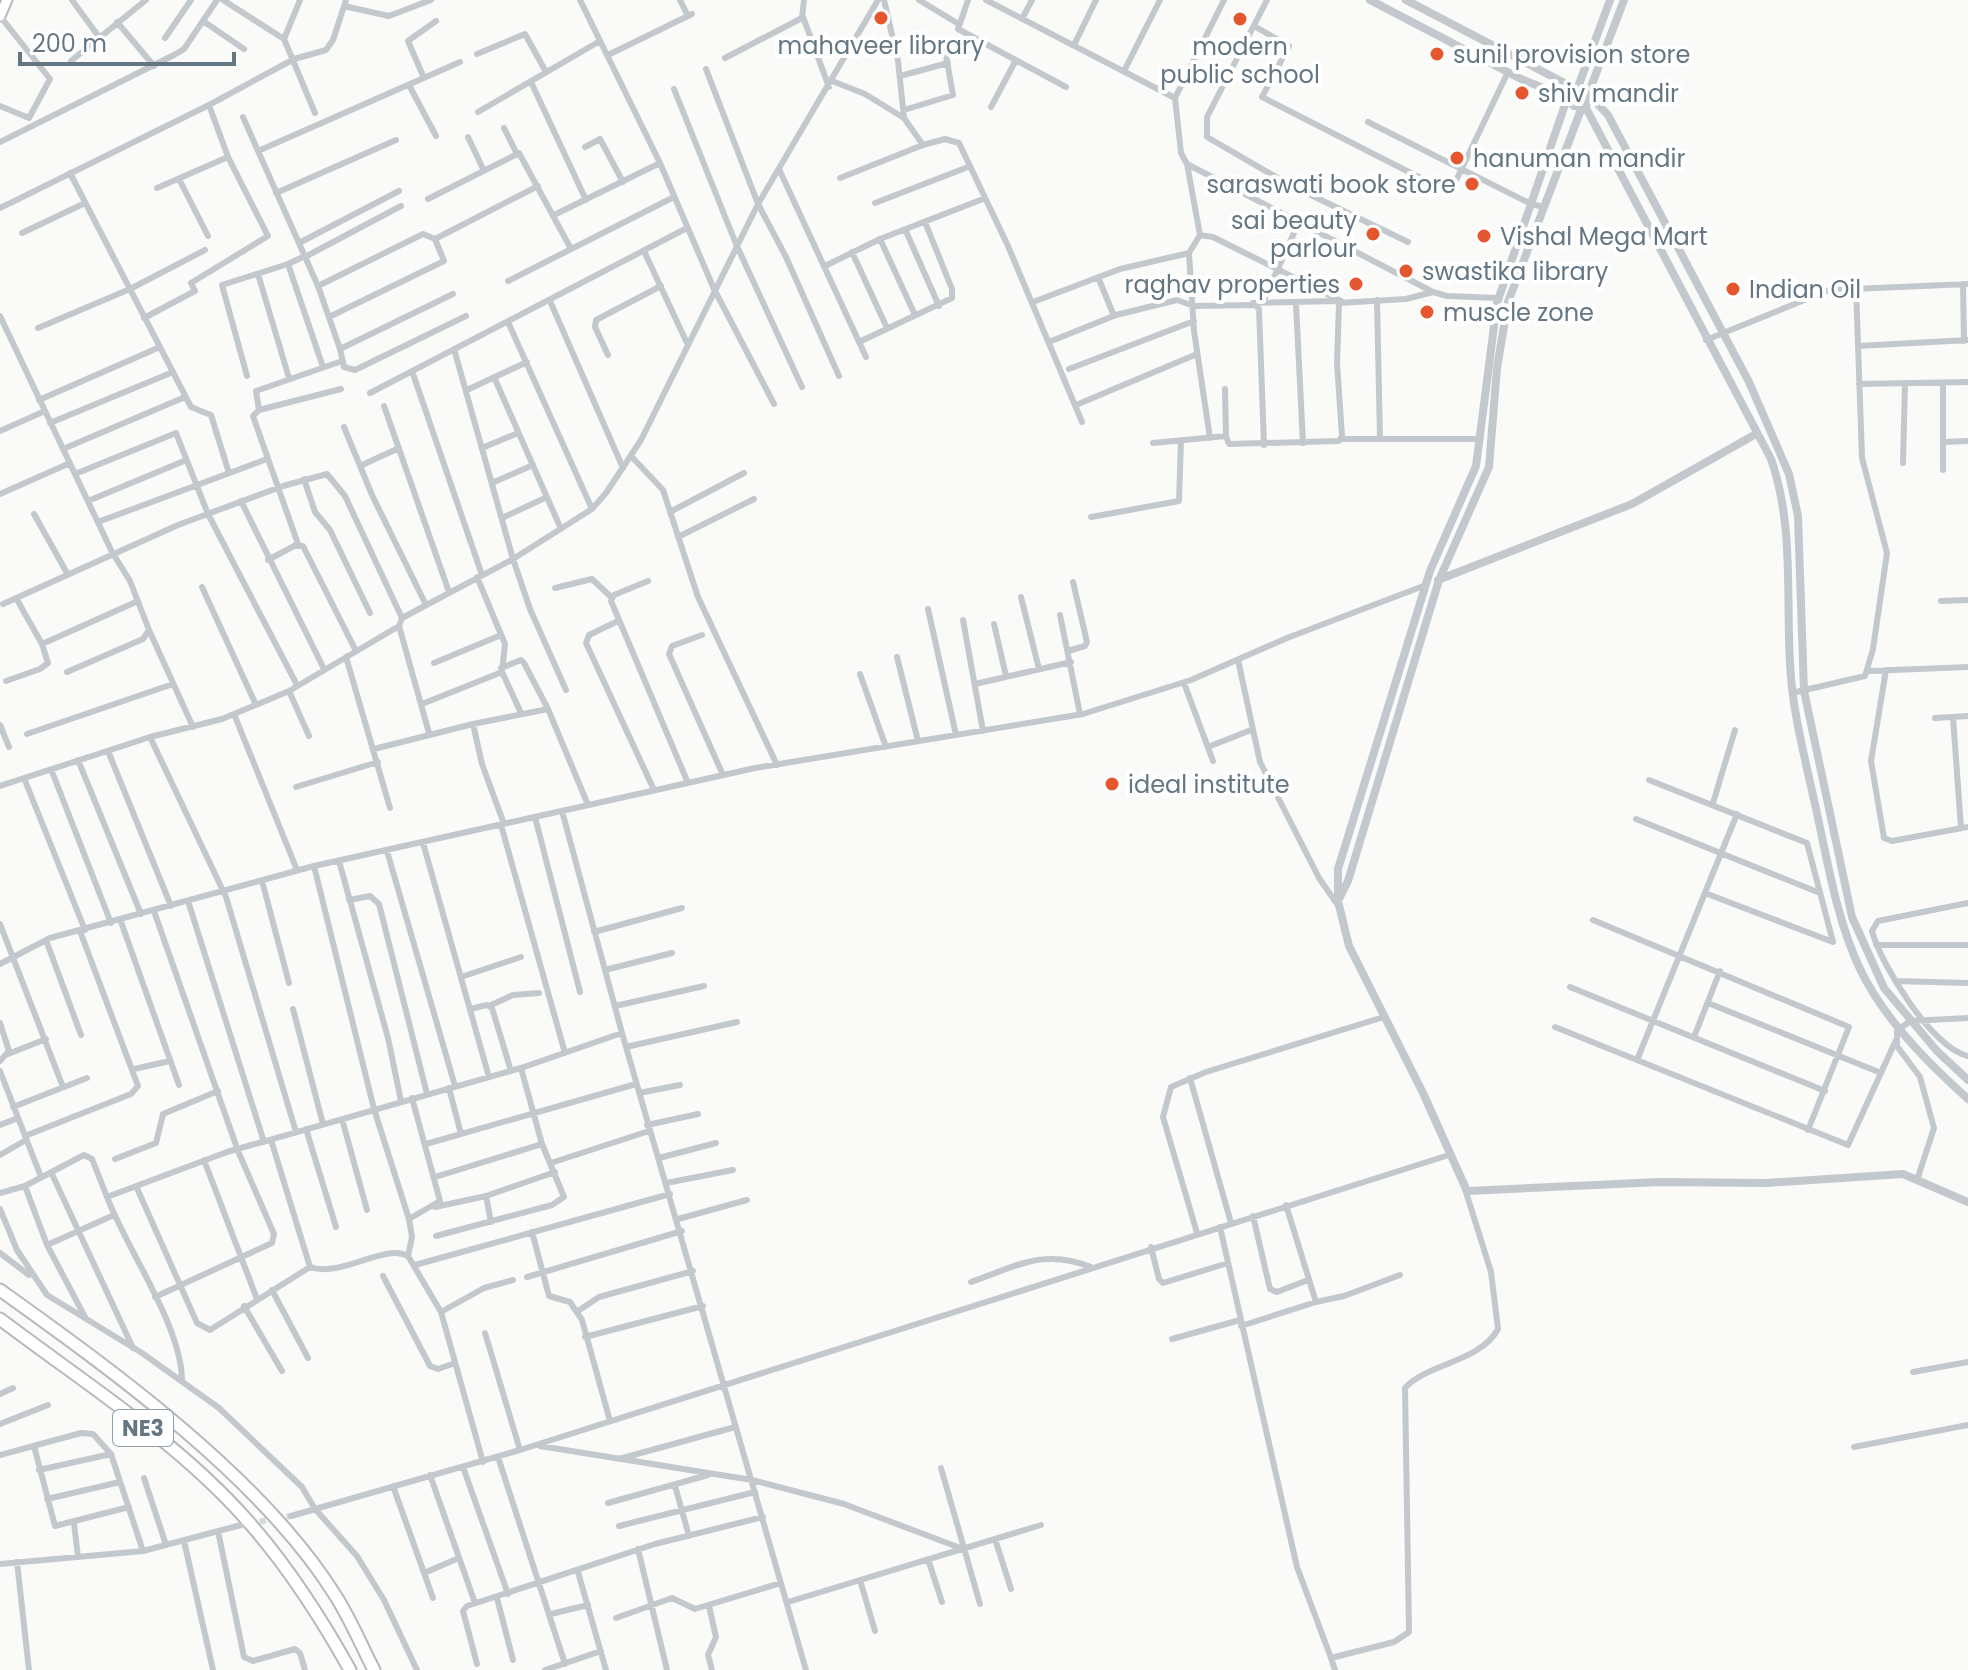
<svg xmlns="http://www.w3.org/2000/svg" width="1968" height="1670" viewBox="0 0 1968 1670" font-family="Poppins,sans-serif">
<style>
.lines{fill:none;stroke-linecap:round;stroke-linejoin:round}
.minor-tunnel{stroke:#d5d9db;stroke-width:6;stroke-dasharray:6 3;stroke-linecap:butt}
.secondary-casing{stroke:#b3babf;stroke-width:13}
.motorway-casing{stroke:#b4b9bd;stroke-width:15}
.minor{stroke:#c3c8cc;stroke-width:6}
.tertiary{stroke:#c3c8cc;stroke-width:8}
.secondary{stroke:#fff;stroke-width:9}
.motorway{stroke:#fff;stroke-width:11}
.poi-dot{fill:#e4572e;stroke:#fff;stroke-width:3}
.labels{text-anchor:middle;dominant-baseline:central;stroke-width:8;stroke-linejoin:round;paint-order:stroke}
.shield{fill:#fff;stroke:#939fa8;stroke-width:2}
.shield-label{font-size:22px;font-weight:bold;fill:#657683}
.poi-label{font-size:24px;fill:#657683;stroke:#fff;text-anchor:start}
</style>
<rect width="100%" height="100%" fill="#fafaf8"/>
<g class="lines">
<!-- minor-tunnel -->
<path class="minor-tunnel" d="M251 1523 291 1516"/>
<!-- secondary casing -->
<g class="secondary-casing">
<path id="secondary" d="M0 16 7 0"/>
</g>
<!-- motorway casing -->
<g class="motorway-casing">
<path id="motorway" d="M0 1290C112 1370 262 1478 335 1595 350 1618 361 1645 374 1670
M0 1319C83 1382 177 1441 246 1519 287 1565 320 1616 350 1670"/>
</g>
<!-- minor -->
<path class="minor" d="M72 0 99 37
M223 0 284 39 315 113
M580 0 660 163 714 289 774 404
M680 0 688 16
M884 0 898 61 904 118 923 145 945 139 959 143 1008 246 1082 422
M919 0 957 23
M968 0 958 29 1066 87
M986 0 1175 98
M1224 0 1175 98 1181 153 1187 164 1433 292 1447 296 1498 298
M1267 0 1207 117V137L1288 184 1408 242
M344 6 389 16 431 0
M0 16 50 79 29 118 0 106
M803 17 829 87
M1022 19 1032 0
M203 21 244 49
M117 22 154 66
M1254 26 1289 46 1262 97 1450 193 1508 72
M165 38 191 0
M284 39 300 0
M1074 45 1096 0
M477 54 525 34 546 72
M608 55 692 14
M725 58 802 18 804 0
M71 61 146 0
M706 69 758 204 786 257 839 376
M1124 71 1160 0
M900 76 948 63
M424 78 408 41 436 21
M832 81 865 94 904 118
M531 82 586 200
M409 85 436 136
M674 89 736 244 802 387
M991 107 1016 60
M904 110 953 95 945 50
M478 112 600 41
M243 117 318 286 340 349 453 294
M1368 122 1531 204 1544 207
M504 128 516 152
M468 137 484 171
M0 142 174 55 184 49 217 0
M585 147 600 139 623 182
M258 151 460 62
M1187 164 1200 235
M779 169 866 357
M70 173 191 407 211 415 229 473
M840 178 923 145
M179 179 208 236
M157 188 228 157 209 105
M276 193 396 140
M428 199 519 153 571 249
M875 203 968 167
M0 208 209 105 294 59 326 50 333 40 346 0
M554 215 660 163
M905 229 939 306
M22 233 85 203
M880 239 915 315
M299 243 399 191
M644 251 687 343
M852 252 887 328
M305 256 288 264 323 367
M305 257 401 206
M825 266 880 239 983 199
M258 274 289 378
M1098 277 1114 316
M508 281 674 197
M1963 284 1964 341
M318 286 423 234 435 239
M1377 300 1380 439
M550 301 623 468
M1033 302 1120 269 1189 253
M1263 302 1298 224
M1253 303 1338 301
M1296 304 1303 443
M0 316 112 552 130 581 149 630 143 639 67 672
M329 317 444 261 435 239 538 186
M144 318 195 291 191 283 268 236 228 157
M508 322 592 509
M38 328 130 289 205 250
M1706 340 1829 290 1968 284
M859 342 952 298V289L925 222
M1049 342 1116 315 1177 300 1194 306 1255 305 1259 309 1264 445
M1858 346 1968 340
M340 349 344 367 355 370 466 316
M454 349 513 559 530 609 566 690
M608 355 595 327 596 320 661 286
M1069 369 1194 321
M412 371 482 575
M247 376 222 285 288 264
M494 377 561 529
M1859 384 1968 382
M1225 389 1226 436 1229 444 1339 441 1342 436 1337 363 1339 303 1406 299 1433 292
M467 390 527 362
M370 393 687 228
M39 400 160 347
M1076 405 1197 354
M384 406 449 592
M259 410 341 389
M50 423 173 372
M344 427 372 495 426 605
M0 431 45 411
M1210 438 1194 331 1189 253 1200 235 1213 237 1341 301
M1341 439H1479
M1943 442 1968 441
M1153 443 1226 436
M482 448 518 433
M63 449 185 397
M631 456 663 490 698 597 777 765
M1903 463 1905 383
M360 466 399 448
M1943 470V383
M75 474 176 433 208 514 297 685
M304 479 315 512 330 530 370 613
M492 483 533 465
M0 494 70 463
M88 501 184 461
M241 501 324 669
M670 512 744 473
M34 514 67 573
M1091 517 1179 501 1181 440
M502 518 547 497
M98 522 267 459
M678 537 754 499
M298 544 253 416 259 410 256 391 342 361
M268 560 294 546H303L356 651
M477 577 505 644 502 672 521 713
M648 581 614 595 611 601 688 783
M202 587 256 705
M555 588 592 579 612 598
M1021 597 1039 669
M1941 601 1968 600
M3 604 178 525 283 486 327 474 345 496 402 618
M928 609 956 735
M1060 615 1080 714
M963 620 983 731
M618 621 589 635 586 643 654 790
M994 624 1006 676
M399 626 429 733
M149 630 193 727
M702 635 672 646 669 654 723 775
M42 644 138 601
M1068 651 1085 646 1087 642 1073 582
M346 657 390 808
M897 657 918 741
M1238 660 1260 762 1319 878 1337 904
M434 663 501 635
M501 668 521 660 524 663 548 709 588 805
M1886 670 1871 761 1884 838 1892 841 1968 827
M1868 671 1968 667
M860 674 886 747
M6 681 40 669 48 663 42 644 16 598
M1184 683 1213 761
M975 684 1071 662
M289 691 309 736
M1792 693 1865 676 1873 649 1887 553 1862 458 1856 287
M422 704 502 672
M234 714 297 870
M1953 717 1961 828
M1935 718 1968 716
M0 725 9 747
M27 734 173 684
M150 737 226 897 296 1132
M1208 747 1251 730
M374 749 473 724
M108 751 171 906
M78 760 141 914
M51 769 111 923
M24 778 85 930
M1649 780 1807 843 1833 942 1705 893
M0 786 150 737 222 719 289 691 399 626 402 618 513 559 592 509 606 493 641 440 758 204 878 0
M296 787 378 762
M1713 803 1735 730
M562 811 622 1033
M535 817 580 992
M1636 819 1820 893
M504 824 482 764 473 724 548 709
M501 825 565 1053
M423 843 489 1077
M387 851 455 1086
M339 861 388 1038 401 1101
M314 866 374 1109 409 1219
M262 881 289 983
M349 900 370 896 379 904 427 1094
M188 901 264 1142
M1968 903 1878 921 1872 931C1881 965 1932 1048 1968 1056
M154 911 238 1151 274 1234 272 1243 155 1297
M120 919 179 1085
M1593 920 1849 1027 1808 1130
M0 924 63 1087
M594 932 682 908
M46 940 81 1035
M1876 945H1968
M0 964 50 938 314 866 755 768 1083 714 1191 680 1287 638 1426 585
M605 970 672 953
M461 977 521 957
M1896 981 1968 983
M1570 987 1825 1091
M1708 1003 1881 1073
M489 1006 513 995 539 993
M615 1006 704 986
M293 1009 323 1124
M470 1009 487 1005 492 1008 511 1071
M0 1023 9 1051 0 1061
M1555 1027 1848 1145 1896 1040
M1694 1037 1720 971
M626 1047 737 1022
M8 1054 46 1039
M1637 1060 1737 814
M134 1069 170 1061
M0 1071 41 1177
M1190 1078 1231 1223
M449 1088 461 1134
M639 1093 680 1085
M13 1107 87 1078
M342 1119 367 1210
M0 1125 18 1118
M647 1125 698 1114
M306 1129 336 1227
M25 1136 131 1094 138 1086 80 931
M426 1144 636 1084
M0 1155 26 1140
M659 1158 716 1143
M115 1159 156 1143 163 1114 218 1091
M204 1160 257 1299
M551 1163 649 1131
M51 1172 133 1348
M435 1177 542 1144
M1918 1177 1934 1128 1920 1077 1897 1046V1031L1910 1021 1968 1018
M666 1183 733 1170
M25 1186 47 1245 85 1317
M136 1186 197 1323 210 1330 310 1267 271 1140
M0 1193 25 1186 84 1155 92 1159 107 1197 227 1152 521 1068 622 1033 806 1670
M107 1197C127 1250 182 1326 182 1381
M1286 1205 1316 1302 1344 1296 1400 1275
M435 1207 486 1196
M0 1209 17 1250 47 1295 142 1353 219 1408 302 1487 315 1509 357 1556 384 1600 417 1670
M1253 1216 1270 1289 1277 1292 1308 1280
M678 1219 747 1200
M491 1222 486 1196 555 1172
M1220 1227 1297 1567 1331 1658
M532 1232 549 1296 570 1302 582 1320 610 1421
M1197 1233 1163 1117 1171 1087 1206 1072 1384 1017
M436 1236 552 1205 564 1197 542 1144 521 1068
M47 1245 114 1215
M1151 1247 1159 1279 1163 1283 1228 1263
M0 1253 29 1275
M408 1256 412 1237 409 1219 440 1201 412 1098
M415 1265 670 1194
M310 1267C342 1278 384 1243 408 1256L441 1312 483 1462
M383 1276 430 1366 438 1369 455 1363
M527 1277 682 1231
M971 1282C1017 1266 1043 1248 1091 1267
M272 1290 308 1358
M244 1306 282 1371
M578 1311 599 1297 693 1271
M441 1312 484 1288 513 1280
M1241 1326 1316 1302
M485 1333 520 1450
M585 1337 703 1306
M1172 1339 1240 1320
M1913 1372 1968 1362
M0 1394 13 1388
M0 1424 48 1405
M34 1446 55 1526 129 1507
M540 1446 752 1480 844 1504 963 1549
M1854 1447 1968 1425
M0 1455 81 1433 93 1434 111 1454 143 1551
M498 1457 565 1664
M619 1459 735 1427
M463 1467 508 1594
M941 1468 980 1604
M39 1470 111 1454
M430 1475 475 1603
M144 1478 166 1545
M393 1486 433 1598
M675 1486 689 1536
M47 1499 120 1482
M608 1503 708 1475
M291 1516 520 1450 1449 1155
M74 1523 78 1557
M619 1526 755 1492
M218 1531 244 1657 253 1661 295 1649 300 1653 305 1670
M995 1539 1011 1589
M184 1541 213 1670
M638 1549 667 1670
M928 1559 942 1602
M17 1562 29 1670
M0 1564 143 1551 241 1525
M578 1572 606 1670
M424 1573 459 1558
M860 1580 875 1631
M497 1598 513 1660
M788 1602 1041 1525
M709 1606 716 1637 708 1655 712 1670
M551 1614 588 1605
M616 1618 672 1598 695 1609 781 1583
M477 1664 463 1611 467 1606 655 1544 763 1517
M545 1670 601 1651
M1335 1670 1331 1658 1394 1642 1409 1632 1405 1388C1428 1363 1480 1362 1498 1329L1491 1272 1465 1189"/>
<!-- tertiary -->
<path class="tertiary" d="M1370 0 1521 79 1569 98
M1406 0 1574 88
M1578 87 1610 0
M1589 92 1624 0
M1590 96 1608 115 1749 382 1789 474 1798 516 1804 691 1852 917 1884 988 1937 1051 1968 1080
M1569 101 1574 106 1582 107 1589 102 1590 94 1581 86 1569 93 1497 303 1476 466 1430 571 1338 869V901L1349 946 1423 1093 1467 1191 1660 1182 1766 1183 1903 1174 1968 1202
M1585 106 1771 459C1794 525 1786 594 1790 663 1792 709 1804 754 1814 800 1827 856 1835 916 1860 969 1884 1019 1927 1062 1968 1099
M1438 580 1632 504 1756 434
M1338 901 1348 881 1439 580 1489 467 1497 368 1508 302 1582 107"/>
<!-- secondary -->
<use href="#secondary" class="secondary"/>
<!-- motorway -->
<use href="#motorway" class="motorway"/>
</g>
<!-- markers -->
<g class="poi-dot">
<circle cx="881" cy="18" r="8"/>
<circle cx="1240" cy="19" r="8"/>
<circle cx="1437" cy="54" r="8"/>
<circle cx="1522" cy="93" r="8"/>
<circle cx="1457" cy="158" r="8"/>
<circle cx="1472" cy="184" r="8"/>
<circle cx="1373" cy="234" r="8"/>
<circle cx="1484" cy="236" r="8"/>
<circle cx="1406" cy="271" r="8"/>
<circle cx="1356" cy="284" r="8"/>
<circle cx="1733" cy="289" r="8"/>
<circle cx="1427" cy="312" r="8"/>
<circle cx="1112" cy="784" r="8"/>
</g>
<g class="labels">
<!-- shield labels -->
<rect class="shield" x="113" y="1410" width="60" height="36" rx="6"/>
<g class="shield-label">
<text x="143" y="1428">NE3</text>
</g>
<!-- poi labels -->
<g class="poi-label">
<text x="881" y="45" text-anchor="middle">mahaveer library</text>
<text x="1240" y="46" text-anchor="middle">modern<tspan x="1240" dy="28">public school</tspan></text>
<text x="1453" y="54">sunil provision store</text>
<text x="1538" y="93">shiv mandir</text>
<text x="1473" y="158">hanuman mandir</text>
<text x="1456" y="184" text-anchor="end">saraswati book store</text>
<text x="1357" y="220" text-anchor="end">sai beauty<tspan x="1357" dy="28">parlour</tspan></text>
<text x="1500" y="236">Vishal Mega Mart</text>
<text x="1422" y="271">swastika library</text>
<text x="1340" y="284" text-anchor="end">raghav properties</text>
<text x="1749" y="289">Indian Oil</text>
<text x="1443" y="312">muscle zone</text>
<text x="1128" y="784">ideal institute</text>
</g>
</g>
<!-- scale -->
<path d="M20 52v12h214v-12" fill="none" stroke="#657683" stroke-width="4"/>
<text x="32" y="52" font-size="24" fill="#657683" stroke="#ffffff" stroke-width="6" paint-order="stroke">200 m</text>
</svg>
